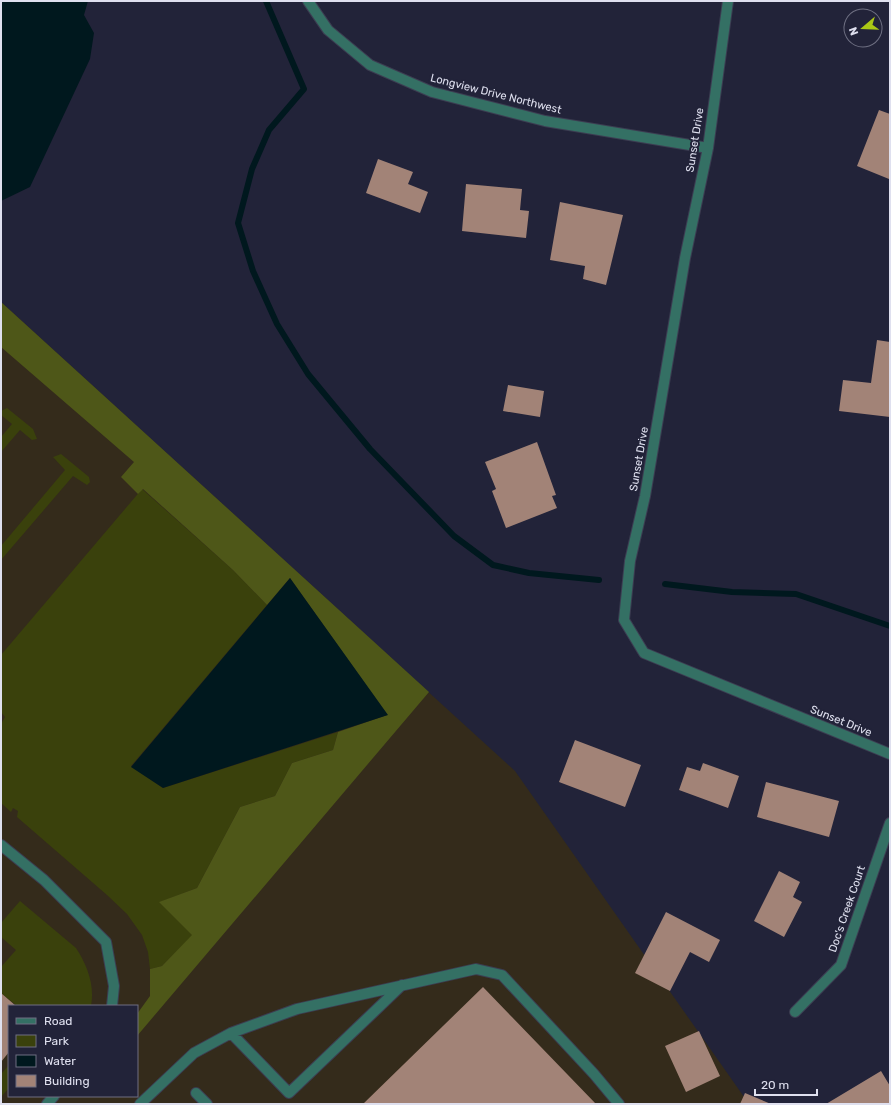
<svg xmlns="http://www.w3.org/2000/svg" width="891" height="1105" viewBox="0 0 891 1105" font-family="Rubik,sans-serif">
<style>
.commercial{fill:#342b1b;fill-rule:evenodd}
.green{fill:#3a410c}
.forest{fill:#4e5718}
.water{fill:#00181e}
.lines{fill:none;stroke-linecap:round;stroke-linejoin:round}
.stream{stroke:#00181e;stroke-width:6}
.building{fill:#a28377}
.minor-casing{stroke:#3c3d52;stroke-width:12}
.minor{stroke:#347064;stroke-width:10}
.labels{text-anchor:middle;dominant-baseline:central;stroke-width:4;stroke-linejoin:round;paint-order:stroke}
.street-label{font-size:11px;fill:#dfe0ef;stroke:#222339}
</style>
<rect width="100%" height="100%" fill="#222339"/>
<!-- commercial -->
<path class="commercial" d="M1 302 515 771 749 1104H1ZM9 1006H137V1096H9Z"/>
<!-- green -->
<path class="green" d="M7 408 33 429 37 439 32 440 20 430 1 452V437L12 424 1 415V411Z
M61 454 89 477 90 482 87 485 73 476 1 560V546L65 470 53 457Z
M142 489 233 570 267 605 131 766 163 788 338 732 333 750 292 763 275 796 240 807 197 888 160 902 193 935 162 966 150 969 148 952 142 935 127 914 107 895 17 817 18 811 13 808 11 812 1 803V724L5 717 1 712V655Z
M20 901 76 948C87 965 95 985 91 1006H17L1 993V967L16 950 1 937V923Z
M8 1066 9 1088 1 1097V1074Z"/>
<!-- forest -->
<path class="forest" d="M1 302 429 692 137 1036V1014L150 996V969L162 966 192 935 159 902 197 888 240 807 275 796 292 763 333 750 338 732 387 715 290 578 267 605 233 570 143 489 138 494 121 477 134 462 1 347Z"/>
<!-- water -->
<path class="water" d="M1 1H88L84 15 94 33 90 59 30 187 1 201Z
M290 578 388 715 163 788 131 767Z"/>
<g class="lines">
<!-- stream -->
<path class="stream" d="M266 1 304 89 269 130 252 169 238 223 253 271 277 324 308 374 370 449 454 536 493 565 529 573 599 580
M665 584 732 592 796 594 890 626"/>
</g>
<!-- building -->
<path class="building" d="M879 110 890 114 889 179 857 166Z
M378 159 413 172 408 184 428 192 420 213 366 193Z
M466 184 522 189 520 210 529 211 526 238 462 231Z
M560 202 623 215 606 285 583 279 585 266 550 260Z
M877 340 890 342V417L839 411 843 380 871 383Z
M508 385 544 391 540 417 503 411Z
M537 442 556 495 552 496 557 508 506 528 492 491 496 489 485 462Z
M575 740 641 765 625 807 559 782Z
M703 763 739 776 728 808 679 790 687 767 700 771Z
M766 782 839 801 829 837 757 817Z
M779 871 800 882 793 897 802 902 784 937 754 921Z
M666 912 720 940 709 962 690 952 670 991 635 973Z
M483 987 596 1104H363Z
M1 993 16 1006H9V1052L1 1062Z
M699 1031 720 1076 686 1092 665 1046Z
M881 1071 890 1086V1104H826Z
M745 1093 771 1104H740Z"/>
<g class="lines">
<!-- minor casing -->
<g class="minor-casing">
<path id="minor" d="M308 1 328 30 370 65 432 92 545 121 708 148
M728 1 708 148 685 258 645 496 630 561 624 620 644 653 890 754
M1 845 44 880 106 942 114 986 112 1006
M795 1012 841 965 890 823
M231 1033 289 1093 402 985
M196 1093 207 1104
M47 1104 54 1096
M140 1104 194 1053 231 1033 297 1009 476 969 502 975 594 1074 619 1104"/>
</g>
<!-- minor -->
<use href="#minor" class="minor"/>
</g>
<g class="labels">
<!-- street labels -->
<g class="street-label">
<text transform="translate(496 94) rotate(14)">Longview Drive Northwest</text>
<text transform="translate(695 140) rotate(-81)">Sunset Drive</text>
<text transform="translate(639 459) rotate(-80)">Sunset Drive</text>
<text transform="translate(841 721) rotate(22)">Sunset Drive</text>
<text transform="translate(847 909) rotate(-71)">Doc's Creek Court</text>
</g>
</g>
<!-- border -->
<rect width="891" height="1105" fill="none" stroke="#dfe0ef" stroke-width="4"/>
<!-- legend -->
<rect x="8" y="1005" width="130" height="92" fill="#222339" stroke="#6e6f82"/>
<rect x="16" y="1018" width="20" height="6" fill="#347064" stroke="#6e6f82"/>
<text x="44" y="1025" font-size="12" fill="#dfe0ef">Road</text>
<rect x="16" y="1035" width="20" height="12" fill="#3a410c" stroke="#6e6f82"/>
<text x="44" y="1045" font-size="12" fill="#dfe0ef">Park</text>
<rect x="16" y="1055" width="20" height="12" fill="#00181e" stroke="#6e6f82"/>
<text x="44" y="1065" font-size="12" fill="#dfe0ef">Water</text>
<rect x="16" y="1075" width="20" height="12" fill="#a28377" stroke="#6e6f82"/>
<text x="44" y="1085" font-size="12" fill="#dfe0ef">Building</text>
<!-- north arrow -->
<g transform="translate(863 28) rotate(251)"><circle r="19" fill="#222339" stroke="#6e6f82"/>
<path d="M0-3L7 15L0 10L-7 15Z" fill="#abc716"/>
<text y="-6" font-size="11" font-weight="bold" text-anchor="middle" fill="#dfe0ef">N</text>
</g>
<!-- scale -->
<path d="M755 1089v6h62v-6" fill="none" stroke="#dfe0ef" stroke-width="2"/>
<text x="761" y="1089" font-size="12" fill="#dfe0ef" stroke="#222339" stroke-width="3" paint-order="stroke">20 m</text>
</svg>
